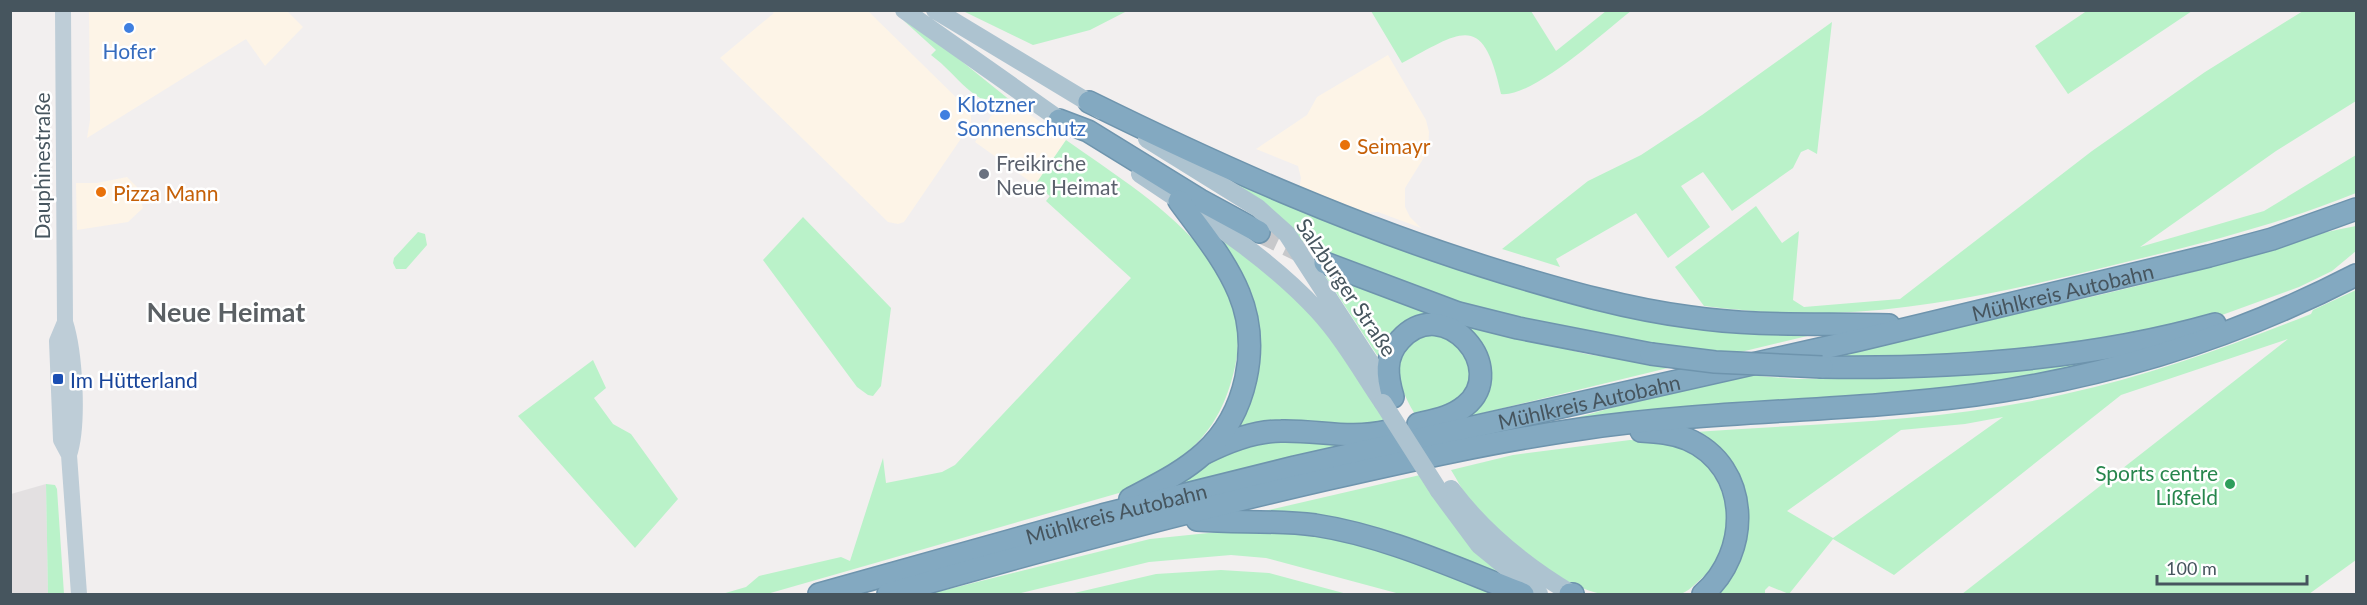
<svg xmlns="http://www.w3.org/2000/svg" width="2367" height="605" viewBox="0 0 2367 605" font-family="Lato,sans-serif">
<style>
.commercial{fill:#fdf4e7}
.education{fill:#e3e0e1}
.green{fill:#baf2c9;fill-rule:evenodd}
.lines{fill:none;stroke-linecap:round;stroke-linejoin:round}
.motorway-tunnel{stroke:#c7c8cb;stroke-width:21;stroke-dasharray:21 10;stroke-linecap:butt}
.motorway-casing{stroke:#6e94ad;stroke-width:24}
.secondary{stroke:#becdd7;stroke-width:16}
.primary{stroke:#adc3d0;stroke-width:18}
.motorway{stroke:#83a9c1;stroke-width:21}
.motorway-bridge-casing{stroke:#6e94ad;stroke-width:24;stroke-linecap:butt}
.primary-bridge{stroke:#adc3d0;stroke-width:18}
.motorway-bridge{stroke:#83a9c1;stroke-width:21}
.shop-dot{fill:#3f7fe0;stroke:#fff;stroke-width:2}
.food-dot{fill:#e8710a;stroke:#fff;stroke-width:2}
.worship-dot{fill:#6b7280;stroke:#fff;stroke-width:2}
.transit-dot{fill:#1a4fb4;stroke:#fff;stroke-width:2}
.leisure-dot{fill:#2e9e5b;stroke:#fff;stroke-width:2}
.labels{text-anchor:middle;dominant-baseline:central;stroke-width:5;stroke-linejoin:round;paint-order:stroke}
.shop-label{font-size:21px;fill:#366cbe;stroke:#fff}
.food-label{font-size:21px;fill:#c56008;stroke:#fff;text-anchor:start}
.worship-label{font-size:21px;fill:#5b616d;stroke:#fff;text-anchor:start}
.street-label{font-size:21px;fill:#46555e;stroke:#fff}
.transit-label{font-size:21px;fill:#164399;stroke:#fff;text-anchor:start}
.leisure-label{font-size:21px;fill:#27864d;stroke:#fff;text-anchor:end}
.district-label{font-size:27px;font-weight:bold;fill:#5b6064;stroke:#fff}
</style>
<rect width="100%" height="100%" fill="#f2efef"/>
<!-- commercial -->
<path class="commercial" d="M89 11H287L303 27 265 66 246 39 87 138 90 120Z
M771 11H868L971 112V124L904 222 898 224 888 222 720 58 774 13Z
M1388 55 1426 120 1429 132 1428 151 1405 188V207L1410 217 1421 228 1378 212 1355 213 1299 190 1301 178 1298 166 1256 149 1307 115 1317 97Z
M1016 105 1066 140 1035 185 975 142 991 116 1002 106Z
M127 177 137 187 143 208 128 222 77 230 76 183H97Z"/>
<!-- education -->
<path class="education" d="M46 484 48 594H11V494Z"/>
<!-- green -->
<path class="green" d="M2088 10H2192V11L2068 94 2035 46Z
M963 11 1127 10V11L1090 30 1033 45Z
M1371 11H1531L1556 51 1606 11H1631C1605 31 1533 98 1501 94 1483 11 1462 31 1402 63Z
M2303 11H2356V101L2276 151 2140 247 2264 211 2356 155V193C2282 223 2204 243 2126 262 2030 286 1930 310 1831 313 1789 315 1747 311 1704 306L1675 267 1756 206 1782 243 1799 231 1793 300 1804 307 1900 299 2092 151 2205 72Z
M903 20 949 51 1016 105C973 109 962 78 931 55L936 50Z
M1832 22 1817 154 1808 149 1801 152 1793 168 1732 211 1703 172 1681 186 1710 227 1668 258 1636 213 1556 259 1560 267 1502 249 1588 181 1641 155 1702 115Z
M1066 140C1143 195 1264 263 1233 375 1216 440 1181 461 1126 491L767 594H722L746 587 759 576 841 557 850 561 883 458 886 483 942 472 955 465 1131 278 1046 201 1050 196 1035 185Z
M1183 156 1460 266 1820 333 1720 357 1553 330 1397 286 1309 249 1278 220Z
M1193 216 1297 297 1330 336 1388 425 1225 438 1255 341Z
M803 217 891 308 881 386 873 396 868 395 857 387 763 260Z
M2356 226V251L2332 271 2299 287 2211 319 2030 354 1827 360 1828 356C1941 328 2056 307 2169 278 2232 263 2293 237 2356 226Z
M418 232 425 234 427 245 406 269H396L393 263 394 258Z
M1318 265 1454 321 1586 354 1672 367 1458 419 1483 397 1454 321 1382 357 1377 355Z
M2356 290V560L2309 594H1962L2288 339 2121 395 1894 575 1833 539 1789 594 1769 586 1765 590V594H1711L1743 535 1695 432C1818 423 1945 422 2065 394 2151 375 2230 346 2311 314L2313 310ZM2003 417 1833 538 1787 511 1901 430 1965 424Z
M1435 334 1447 335C1469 360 1479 373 1459 404L1418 419C1397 386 1379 343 1435 334Z
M2137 354 1987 386 1535 429 1735 374 1797 379 1907 378 1992 373Z
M593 360 606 388 594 398 613 424 631 434 678 499 635 548 518 416Z
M1257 440 1359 442 1162 488 1192 468Z
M1630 440C1653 441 1677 440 1695 455 1734 485 1739 546 1702 578 1695 584 1688 592 1680 594 1669 597 1654 594 1643 594 1630 594 1615 597 1602 594 1559 586 1500 537 1473 504 1464 494 1458 481 1451 470L1513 455Z
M1420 475 1512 584 1247 515Z
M46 484 55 485 57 489 64 594H48Z
M1218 532C1263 532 1308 533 1352 542 1404 554 1454 576 1504 594H1400L1266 558 1231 555 1149 562 1017 594H929L1150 539Z
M1221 570 1269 573 1347 594H1070L1156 574Z"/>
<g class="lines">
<!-- motorway-tunnel -->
<path class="motorway-tunnel" d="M1259 232 1307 255"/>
<!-- motorway casing -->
<g class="motorway-casing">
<g id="motorway">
<path d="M1089 102C1225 169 1360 229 1505 273 1565 291 1627 309 1690 317 1757 327 1822 323 1889 325"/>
<path d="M1059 120 1088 131 1200 200 1259 232"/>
<path d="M1325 263 1458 313 1518 328 1651 354"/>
<path d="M1822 367C1953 369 2088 360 2215 324"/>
<path d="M1393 397C1387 377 1384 357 1400 340 1444 291 1511 369 1465 406 1452 417 1435 420 1418 424"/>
<path d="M1641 431C1657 432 1672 433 1687 439 1752 467 1751 553 1703 594"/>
<path d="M1205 453C1229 441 1254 431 1281 431 1319 430 1349 440 1388 431"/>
<path d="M1130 499C1156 485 1182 473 1204 453 1247 414 1261 346 1239 293 1225 259 1200 230 1179 201"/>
<path d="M1197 520C1236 523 1276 520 1315 525 1387 536 1455 568 1523 594"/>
<path id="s1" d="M819 594 1102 515 1295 467 1859 340 2209 256 2272 239 2356 209"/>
<path d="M888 594C1034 552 1180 513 1328 479 1412 460 1496 441 1581 429 1712 410 1844 412 1975 395 2108 377 2236 337 2356 275"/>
<path d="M1570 594H1573"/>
</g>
</g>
<!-- secondary -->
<path class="secondary" d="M63 10 65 322C75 353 79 425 69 455
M65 322 57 341 61 440 69 455 79 594"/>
<!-- primary -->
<path class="primary" d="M904 10 1070 127
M935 10 1101 110
M1147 139 1258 208 1287 234 1377 373
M1140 174C1201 215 1267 256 1317 310 1343 338 1362 372 1383 403
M1451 489C1484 533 1525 566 1572 594
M1439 491 1479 545 1539 594"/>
<!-- motorway -->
<use href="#motorway" class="motorway"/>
<!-- motorway-bridge casing -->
<g class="motorway-bridge-casing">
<path id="motorway-bridge" d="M1651 354 1715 362 1822 367"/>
</g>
<!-- primary-bridge -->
<path class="primary-bridge" d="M1383 403 1439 491"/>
<!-- motorway-bridge -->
<use href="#motorway-bridge" class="motorway-bridge"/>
</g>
<!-- markers -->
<g class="shop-dot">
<circle cx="129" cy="28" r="6"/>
<circle cx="945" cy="115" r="6"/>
</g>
<g class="food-dot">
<circle cx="1345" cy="145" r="6"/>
<circle cx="101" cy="192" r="6"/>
</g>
<circle class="worship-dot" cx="984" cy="174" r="6"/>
<rect class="transit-dot" x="52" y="373" width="12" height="12" rx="3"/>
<circle class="leisure-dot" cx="2230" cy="484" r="6"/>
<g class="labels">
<!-- shop labels -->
<g class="shop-label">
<text x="129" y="50">Hofer</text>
<text x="957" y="103" text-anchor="start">Klotzner<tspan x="957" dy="24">Sonnenschutz</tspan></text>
</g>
<!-- food labels -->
<g class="food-label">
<text x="1357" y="145">Seimayr</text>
<text x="113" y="192">Pizza Mann</text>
</g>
<!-- worship labels -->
<g class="worship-label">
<text x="996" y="162">Freikirche<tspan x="996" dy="24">Neue Heimat</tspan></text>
</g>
<!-- street labels -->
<g class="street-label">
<text transform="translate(41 166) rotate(-90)">Dauphinestraße</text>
<text transform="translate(1347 287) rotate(56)">Salzburger Straße</text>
<text stroke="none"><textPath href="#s1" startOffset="1280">Mühlkreis Autobahn</textPath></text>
<text stroke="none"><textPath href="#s1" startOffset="794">Mühlkreis Autobahn</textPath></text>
<text stroke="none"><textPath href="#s1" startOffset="308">Mühlkreis Autobahn</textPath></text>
</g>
<!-- transit labels -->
<g class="transit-label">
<text x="70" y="379">Im Hütterland</text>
</g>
<!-- leisure labels -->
<g class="leisure-label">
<text x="2218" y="472">Sports centre<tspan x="2218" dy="24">Lißfeld</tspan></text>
</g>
<!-- district labels -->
<g class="district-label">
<text x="226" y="311">Neue Heimat</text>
</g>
</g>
<!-- border -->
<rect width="2367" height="605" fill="none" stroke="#46555e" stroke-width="24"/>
<!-- scale -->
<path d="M2157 575v9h150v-9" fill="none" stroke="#46555e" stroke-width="3"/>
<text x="2166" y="575" font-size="18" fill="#46555e" stroke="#ffffff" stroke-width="4.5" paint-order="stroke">100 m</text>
</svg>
